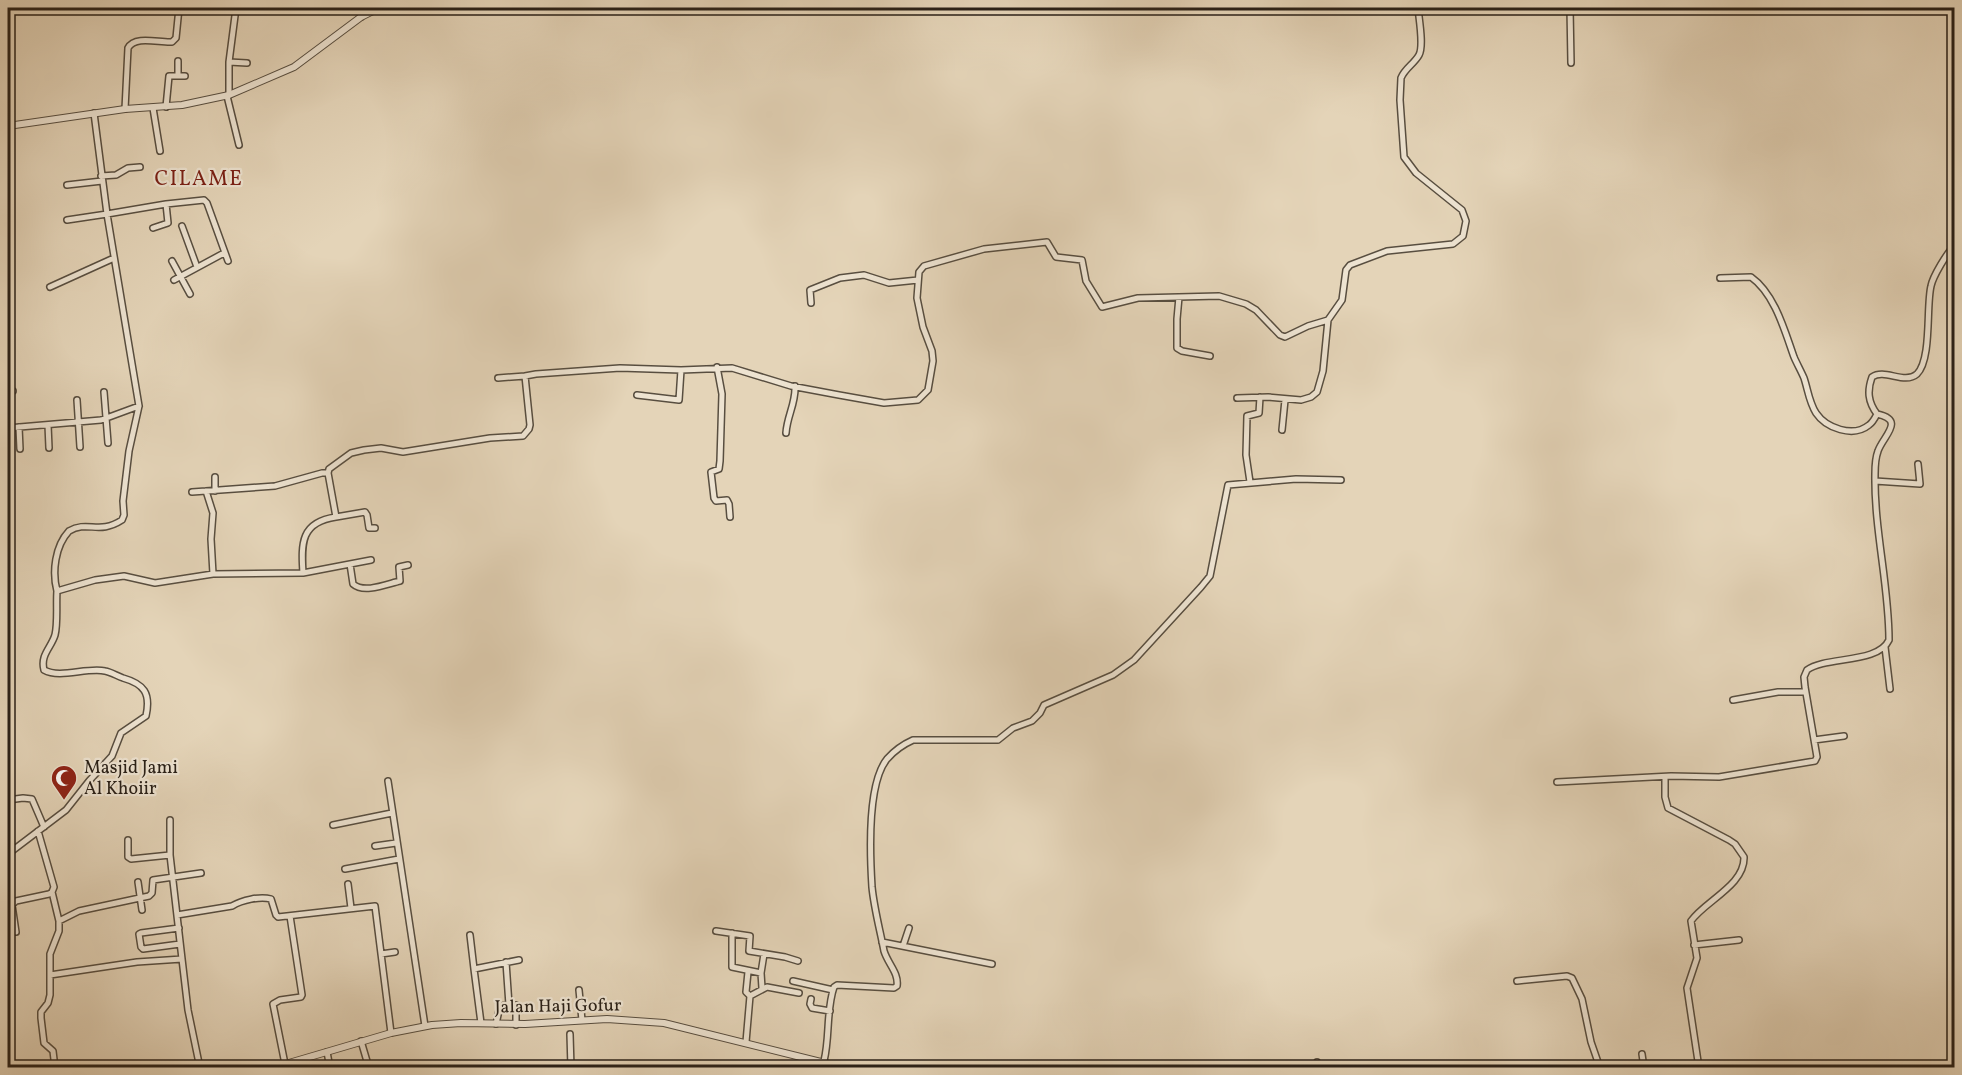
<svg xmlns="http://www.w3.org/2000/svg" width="1962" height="1075" viewBox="0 0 1962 1075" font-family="Vollkorn,serif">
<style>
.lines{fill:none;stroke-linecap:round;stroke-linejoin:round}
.minor-casing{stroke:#584e40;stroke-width:8}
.tertiary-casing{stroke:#584e40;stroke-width:8}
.minor{stroke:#ede3d1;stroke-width:5}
.tertiary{stroke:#ede3d1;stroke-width:6}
.labels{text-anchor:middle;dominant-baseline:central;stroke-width:4.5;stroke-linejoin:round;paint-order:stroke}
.poi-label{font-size:18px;fill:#2a2118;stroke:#ede3d1;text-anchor:start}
.street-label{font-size:18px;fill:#2a2118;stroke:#ede3d1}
.quarter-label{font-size:21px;letter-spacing:1.5px;fill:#7a1f14;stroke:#ede3d1}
</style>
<rect width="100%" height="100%" fill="#e4d4b8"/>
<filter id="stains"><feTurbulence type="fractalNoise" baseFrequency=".00333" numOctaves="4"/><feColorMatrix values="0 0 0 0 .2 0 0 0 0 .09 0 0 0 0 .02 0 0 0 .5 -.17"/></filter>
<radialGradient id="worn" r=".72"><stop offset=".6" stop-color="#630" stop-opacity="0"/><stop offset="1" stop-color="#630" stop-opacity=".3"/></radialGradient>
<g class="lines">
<!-- minor casing -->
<g class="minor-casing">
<path id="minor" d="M1500 8 1508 10 1528 8
M1570 8 1571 63
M361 17 362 8
M178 61V76
M229 62 247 63
M229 95V62L236 8
M227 96 239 145
M166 107 169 76H185
M153 108 160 151
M125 109 128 48C135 35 159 43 172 42L176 38 179 8
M94 113 107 214 166 204 204 200 207 203 228 261
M101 176 116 175 128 168 140 167
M67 185 102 181
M8 222 11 238 8 241
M182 226 197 267
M153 228 168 223 166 204
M172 261 190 294
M174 280 224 253
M50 287 114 258
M1179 297 1177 319V348L1182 351 1210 356
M811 303 810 290 840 278 864 275 889 283 918 280
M717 367 722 394 720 461 719 469 711 472 714 498 716 501 727 500 729 504 730 517
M498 378 525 376
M8 391H13
M104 392 108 443
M637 395 679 400 681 370
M1237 398 1268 397 1301 400 1311 397 1317 392 1323 371 1328 320 1342 300 1346 270 1350 265 1387 251 1453 244 1463 236 1466 221 1462 210 1416 173 1404 157 1400 100 1401 78C1405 68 1414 64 1419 55 1424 46 1419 19 1418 8
M77 400 80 447
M1877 414C1868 402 1867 391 1872 377 1885 368 1904 385 1917 374 1932 359 1926 306 1931 286 1933 276 1947 253 1954 246
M48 425 49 448
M19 427 20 449
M8 428 101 420 139 406
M1282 430 1285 400
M786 433C787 416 796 403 795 386
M1875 481 1920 484 1918 464
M1250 482 1246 455 1247 416 1259 413 1260 397
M215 491V477
M192 492 206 491
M336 517 365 512 367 515 369 528H375
M350 564 371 560
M303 573C301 543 301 522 336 517L328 473 329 469 351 453 364 450 381 448 403 452 490 438 523 436 529 429 530 425 525 376 536 374 620 368 681 370 732 368 791 386 839 395 884 403 918 400 928 390 933 361 932 351 923 327 917 298 919 272 924 266 984 249 1047 242 1056 257 1082 260 1086 281 1102 307 1138 298 1219 296 1246 304 1256 310 1280 335 1285 337 1308 326 1328 320
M213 574 211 539 213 513 206 491 275 486 322 473H328
M57 591C52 572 55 546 69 531 88 520 99 535 122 520L124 515 123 501 129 451 139 406 107 214 67 220
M1885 647 1890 689
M1733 700 1778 692H1805
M1814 740 1844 736
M1665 777V797L1668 808 1729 840 1735 844 1744 857C1745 885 1705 901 1691 921L1697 958 1687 988 1699 1068
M388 781 425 1026
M1557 782 1671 776 1719 777 1815 761 1817 757 1805 687 1804 677 1807 670C1826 656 1878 664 1889 640 1889 585 1874 530 1875 474 1875 467 1875 459 1878 451 1883 436 1906 420 1877 414 1875 418 1872 423 1869 425 1853 438 1826 428 1816 413 1809 402 1808 390 1804 378 1801 371 1797 364 1794 357 1785 332 1775 294 1751 277L1720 278
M8 800 23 798 32 799 44 827
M170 820V855L182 959 188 1010 200 1068
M333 825 392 813
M128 840V857L131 859 170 855
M375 846 396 843
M8 854 66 810 89 781 112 756 121 733 146 716C151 693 144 684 123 678 117 676 111 672 105 671 87 667 60 679 44 670 40 655 51 648 55 635 58 623 56 604 57 591L95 580 124 576 155 583 213 574 303 573 350 564 353 584C364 594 387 584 400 581L399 567 408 565
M345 869 399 859
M138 882 142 910
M348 884 351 908
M52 892 59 921V931L50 954V995L48 1003 41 1012V1018L44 1043 53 1051 55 1068
M177 915 232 906C242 900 260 896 271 899L276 915 278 917 375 906 391 1033
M59 921 79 911 149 896 152 893 153 880 201 873
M179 928 141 933 139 934 141 947 143 949 180 944
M716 931 750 936 749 951 785 957 798 961
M16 932 12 905 16 901 49 894 52 892 54 887 38 831
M732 933V967L761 973
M470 935 474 969
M882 942 992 964
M1694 945 1739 940
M903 946 909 928
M381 954 395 952
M50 975 137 962 182 959
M793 981 833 990
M1517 981 1567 976 1572 978 1582 999 1591 1042 1600 1068
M762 988 761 973 764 954
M579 990 582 1020
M750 996 767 987 799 993
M811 999 810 1004 812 1008 830 1011
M509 1005H516V1025
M481 1023 474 969 519 960
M496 1024 500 1006 509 1005 506 962
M570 1034 571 1068
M361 1041 369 1068
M746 1042 750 996 746 992 748 972
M327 1052 330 1068
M1642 1054 1644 1068
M824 1061C830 1037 826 1010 834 987L837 985 894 988 897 986C899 973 888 964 884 951 880 930 874 908 872 887 870 855 867 784 887 759 894 751 904 744 913 740H998L1013 728 1032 721 1040 713 1044 705 1113 675 1134 660 1201 587 1210 576 1211 571 1228 485 1296 479 1341 480
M1317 1062V1068
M285 1064 273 1004 280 1000 301 997 302 995 290 916"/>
</g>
<!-- tertiary casing -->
<g class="tertiary-casing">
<path id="tertiary" d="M8 126 125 109 182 105 229 95 294 67 361 17 379 8
M272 1068 391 1033 432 1025 461 1023 525 1024 607 1019 664 1023 845 1068"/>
</g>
<!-- minor -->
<use href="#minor" class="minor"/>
<!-- tertiary -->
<use href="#tertiary" class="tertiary"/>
</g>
<!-- icons -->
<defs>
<g id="mosque-pin" transform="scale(1.35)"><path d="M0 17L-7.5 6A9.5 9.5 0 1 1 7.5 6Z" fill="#8f2418" stroke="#ede3d1"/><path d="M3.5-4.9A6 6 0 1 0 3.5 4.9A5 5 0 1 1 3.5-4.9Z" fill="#fff"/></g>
</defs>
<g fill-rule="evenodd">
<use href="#mosque-pin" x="64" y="778"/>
</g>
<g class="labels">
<!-- poi labels -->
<g class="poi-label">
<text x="84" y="768">Masjid Jami<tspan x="84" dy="21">Al Khoiir</tspan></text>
</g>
<!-- street labels -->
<g class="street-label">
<text transform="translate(558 1007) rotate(-1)">Jalan Haji Gofur</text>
</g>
<!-- quarter labels -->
<g class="quarter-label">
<text x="199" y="179">CILAME</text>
</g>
</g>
<!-- margin -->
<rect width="1962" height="1075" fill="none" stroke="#e4d4b8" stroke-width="30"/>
<rect x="9" y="9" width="1944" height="1057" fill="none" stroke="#2a2118" stroke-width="3"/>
<rect x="15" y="15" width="1932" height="1045" fill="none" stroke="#2a2118" stroke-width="1.5"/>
<rect width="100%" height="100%" filter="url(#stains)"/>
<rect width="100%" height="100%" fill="url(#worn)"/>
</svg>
